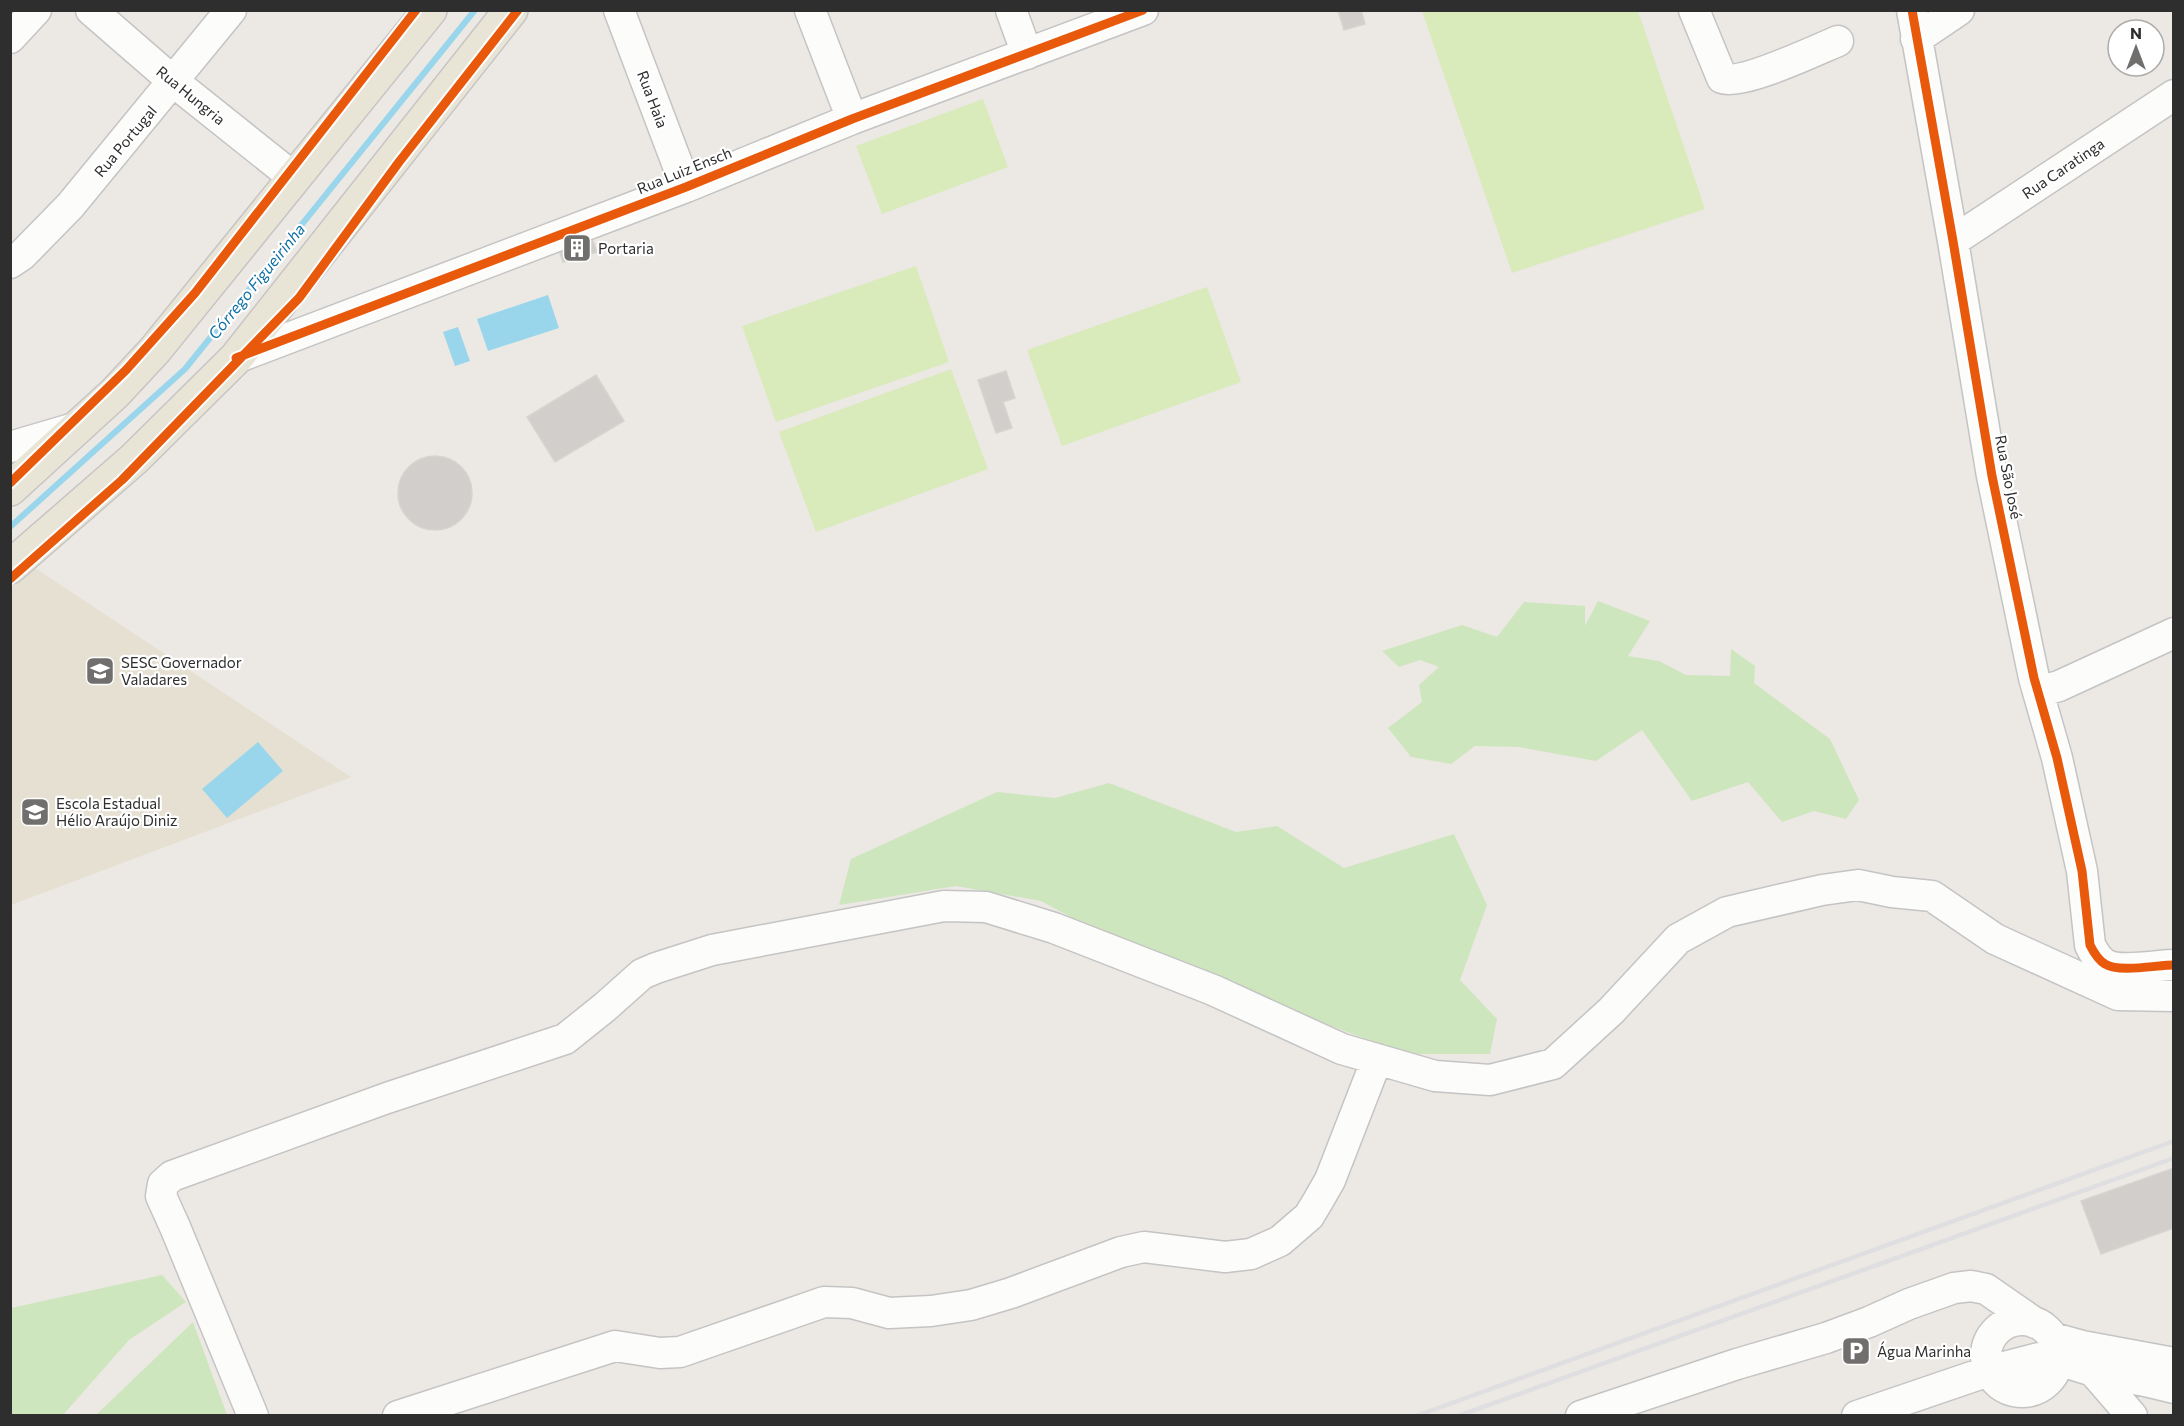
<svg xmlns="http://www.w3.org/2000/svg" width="2184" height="1426" viewBox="0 0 2184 1426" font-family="Commissioner,sans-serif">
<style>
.education{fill:#e6e0d3}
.green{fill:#cee6be}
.pitch{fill:#d9eabb}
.water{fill:#99d6ec}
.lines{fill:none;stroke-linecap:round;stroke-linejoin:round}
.stream{stroke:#99d6ec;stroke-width:6}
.building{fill:#d1cecb;stroke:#d7d4d0;stroke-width:1.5}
.minor-casing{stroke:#c5c4c5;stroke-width:33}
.major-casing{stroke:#c6c5c4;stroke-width:36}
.minor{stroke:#fcfcfb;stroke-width:30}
.major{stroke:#e8e4d6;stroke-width:33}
.rail{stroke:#dfdfe1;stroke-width:4.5}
.cycleway-casing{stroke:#fff;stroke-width:13}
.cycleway{stroke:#e8590c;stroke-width:9}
.labels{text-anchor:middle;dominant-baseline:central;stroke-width:4.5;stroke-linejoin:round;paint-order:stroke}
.street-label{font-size:15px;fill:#2e2e2e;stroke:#fff}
.poi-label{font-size:15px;fill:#2e2e2e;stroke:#fff;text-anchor:start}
.water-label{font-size:16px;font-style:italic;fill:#0d6fa3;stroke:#fff}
</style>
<rect width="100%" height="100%" fill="#ece8e4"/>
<!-- education -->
<path class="education" d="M32 566 351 777 11 905V587Z"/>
<!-- green -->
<path class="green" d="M1598 601 1650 621 1628 656 1659 661 1686 675 1730 676 1731 649 1755 666 1754 683 1830 739 1859 800 1846 819 1814 811 1782 822 1748 782 1692 801 1642 730 1596 761 1519 747 1475 746 1451 764 1411 757 1388 728 1422 702 1419 685 1439 667 1420 660 1399 667 1382 651 1462 625 1497 637 1524 602 1585 606V626Z
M1109 783 1236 832 1277 826 1344 868 1454 834 1487 905 1460 980 1497 1019 1490 1054H1406L1137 953 1041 901 956 886 839 905 851 859 997 792 1055 798Z
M162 1275 186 1302 129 1340 63 1415H11V1308Z
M193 1322 227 1415H96Z"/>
<!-- pitch -->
<path class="pitch" d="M1422 11H1638L1705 209 1512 273Z
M983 99 1008 167 882 214 856 146Z
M916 266 949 362 776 422 742 326Z
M1207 287 1241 382 1062 446 1027 350Z
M951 369 988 469 816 532 779 432Z"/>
<!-- water -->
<path class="water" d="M548 295 559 328 488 351 477 319Z
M458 327 470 361 455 366 443 332Z
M258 742 283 771 227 818 202 789Z"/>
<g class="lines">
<!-- stream -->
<path class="stream" d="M10 527 185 369 475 10"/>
</g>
<!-- building -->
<path class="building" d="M1338 10H1361L1365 24 1344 30Z
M593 241 597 252 563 262 560 253Z
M1006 371 1015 398 1003 402 1012 428 996 433 978 380Z
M596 375 624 421 555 462 527 417Z
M398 493a37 37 0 1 1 74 0a37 37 0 1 1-74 0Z
M2174 1168V1228L2101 1254 2081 1201Z"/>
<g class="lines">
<!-- minor casing -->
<g class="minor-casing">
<path id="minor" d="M91 10 174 82 293 177
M619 10 686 187
M810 10 852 119
M1011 10 1027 54
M1694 10 1722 78C1741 86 1816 50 1838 41
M1912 10 1953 241 1992 476 2034 678 2057 758 2082 871 2090 945C2094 953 2098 960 2105 964 2119 973 2157 965 2174 965
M10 38 36 10
M1916 39 1959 10
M1953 241 2174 95
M10 263 22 255 70 206 231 10
M236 358 686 187 852 119 1143 10
M10 447 78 427
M2038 692 2059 686 2174 633
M1986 1356a36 36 0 1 1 72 0a36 36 0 1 1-72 0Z
M2053 1338 2082 1346 2174 1363
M2093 1371 2132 1416
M253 1416 175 1227 161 1196 163 1184 172 1176 387 1098 565 1039 605 1007 642 974 656 968 712 950 944 906 986 907 1054 928 1213 990 1342 1049 1435 1076 1490 1080 1553 1064 1611 1011 1678 939 1727 912 1822 890 1858 885 1892 892 1932 896 1995 939 2118 995 2174 996
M398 1416 615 1346 660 1353 680 1352 824 1302 852 1303 889 1313 931 1311 971 1305 1011 1293 1121 1252 1144 1247 1225 1257 1251 1254 1280 1241 1309 1216 1318 1201 1330 1180 1377 1059
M1581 1416 1737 1364 1826 1338 1869 1322 1909 1304 1954 1288 1971 1286 1986 1289 2035 1323
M1857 1416 1989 1371 2039 1358 2058 1360 2093 1371 2145 1381 2174 1388"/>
</g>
<!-- major casing -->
<g class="major-casing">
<path id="major" d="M10 489 115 393 155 350 430 10
M10 567 134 459 236 358 511 10"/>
</g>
<!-- minor -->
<use href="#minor" class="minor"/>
<!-- major -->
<use href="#major" class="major"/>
<!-- rail -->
<path class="rail" d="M1416 1416 2174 1141
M1458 1416 2174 1158"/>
<!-- cycleway casing -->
<g class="cycleway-casing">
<path id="cycleway" d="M1912 10 1953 241 1992 476 2034 678 2057 758 2082 871 2090 945C2094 953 2098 960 2105 964 2119 973 2157 965 2174 965
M236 358 686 187 852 119 1143 10
M10 483 126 370 195 293 416 10
M10 579 122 480 299 298 399 162 518 10"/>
</g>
<!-- cycleway -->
<use href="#cycleway" class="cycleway"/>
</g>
<!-- icons -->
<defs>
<g id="building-square" transform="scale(1.5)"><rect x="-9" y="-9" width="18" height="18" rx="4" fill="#706f6e" stroke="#fff"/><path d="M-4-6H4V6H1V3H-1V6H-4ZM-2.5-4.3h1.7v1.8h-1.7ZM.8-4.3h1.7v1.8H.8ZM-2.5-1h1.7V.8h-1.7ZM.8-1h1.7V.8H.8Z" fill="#fff"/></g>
<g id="school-square" transform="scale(1.5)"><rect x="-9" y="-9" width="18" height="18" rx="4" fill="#706f6e" stroke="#fff"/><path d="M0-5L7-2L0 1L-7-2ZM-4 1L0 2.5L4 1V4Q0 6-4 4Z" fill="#fff"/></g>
<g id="parking-square" transform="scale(1.5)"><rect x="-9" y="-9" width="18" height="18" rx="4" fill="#706f6e" stroke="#fff"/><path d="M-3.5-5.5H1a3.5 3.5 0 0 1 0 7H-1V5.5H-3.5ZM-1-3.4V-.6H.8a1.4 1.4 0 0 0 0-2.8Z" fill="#fff"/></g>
</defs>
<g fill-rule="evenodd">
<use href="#building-square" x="577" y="248"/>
<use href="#school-square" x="100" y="671"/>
<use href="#school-square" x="35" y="812"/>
<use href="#parking-square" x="1856" y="1351"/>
</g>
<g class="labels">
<!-- street labels -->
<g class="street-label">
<text transform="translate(191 95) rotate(39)">Rua Hungria</text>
<text transform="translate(653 99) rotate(69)">Rua Haia</text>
<text transform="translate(125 141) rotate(-50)">Rua Portugal</text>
<text transform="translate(2063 168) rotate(-34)">Rua Caratinga</text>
<text transform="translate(684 170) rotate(-22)">Rua Luiz Ensch</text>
<text transform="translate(2009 477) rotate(79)">Rua São José</text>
</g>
<!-- poi labels -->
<g class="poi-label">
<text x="598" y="248">Portaria</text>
<text x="121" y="662">SESC Governador<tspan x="121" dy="17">Valadares</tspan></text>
<text x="56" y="803">Escola Estadual<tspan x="56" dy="17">Hélio Araújo Diniz</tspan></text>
<text x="1877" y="1351">Água Marinha</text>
</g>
<!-- water labels -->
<g class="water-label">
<text transform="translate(256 281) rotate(-51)">Córrego Figueirinha</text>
</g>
</g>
<!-- border -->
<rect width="2184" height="1426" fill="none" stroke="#2e2e2e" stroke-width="24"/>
<!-- north arrow -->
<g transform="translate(2136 48)"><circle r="28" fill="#ffffff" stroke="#ababab" stroke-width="1.5"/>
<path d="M0-4.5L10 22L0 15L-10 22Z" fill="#706f6e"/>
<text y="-9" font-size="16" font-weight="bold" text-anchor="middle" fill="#2e2e2e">N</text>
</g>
</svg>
